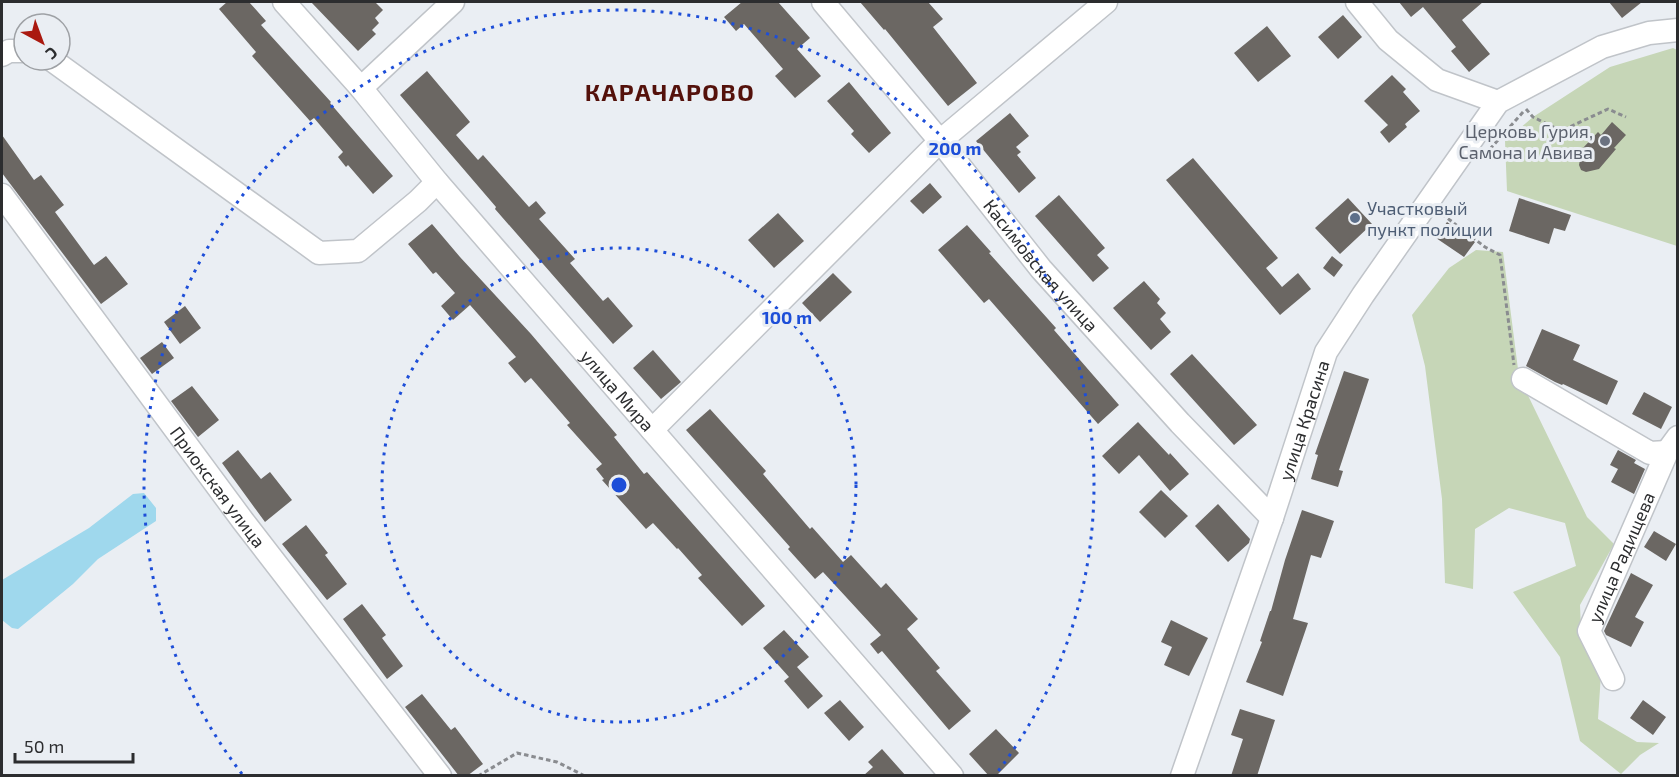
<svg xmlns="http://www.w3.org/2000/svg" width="1679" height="777" viewBox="0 0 1679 777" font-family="'Exo 2',sans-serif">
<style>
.green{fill:#c6d6b7}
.water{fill:#9fd8ed}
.building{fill:#6b6763}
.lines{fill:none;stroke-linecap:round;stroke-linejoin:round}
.minor-casing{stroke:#c0c4c9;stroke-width:25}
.path{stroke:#8a8c90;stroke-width:3;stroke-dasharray:4.5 3;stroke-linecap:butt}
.minor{stroke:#fff;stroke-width:22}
.ring{fill:none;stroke:#1d4ed8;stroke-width:3;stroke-dasharray:3 6}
.worship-dot{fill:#6b7280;stroke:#eaeef3;stroke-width:2}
.service-dot{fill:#5c6f8a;stroke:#eaeef3;stroke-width:2}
.labels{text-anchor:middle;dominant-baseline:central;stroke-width:6;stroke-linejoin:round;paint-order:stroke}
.worship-label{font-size:18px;fill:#5b616d;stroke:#eaeef3;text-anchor:end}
.service-label{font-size:18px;fill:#4e5e75;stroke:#eaeef3;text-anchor:start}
.street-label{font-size:18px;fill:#2c2d2f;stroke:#eaeef3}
.district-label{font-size:24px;font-weight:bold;letter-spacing:1.5px;fill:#54110b;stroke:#eaeef3}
.centre{fill:#1d4ed8;stroke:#eaeef3;stroke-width:3}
.ring-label{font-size:18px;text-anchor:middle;font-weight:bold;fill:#1d4ed8;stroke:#eaeef3;stroke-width:6;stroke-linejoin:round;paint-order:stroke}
</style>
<rect width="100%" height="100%" fill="#eaeef3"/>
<!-- green -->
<path class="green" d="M1673 48 1677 50V246L1507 191 1505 141 1533 117 1610 67Z
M1476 250 1503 252 1519 377 1587 517 1614 544 1580 605 1581 630 1601 674 1598 719 1637 742 1659 743 1640 755 1621 774 1580 741 1560 657 1513 592 1576 566 1565 523 1509 508 1475 529 1473 589 1445 583 1442 499 1425 366 1412 315 1449 268Z"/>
<!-- water -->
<path class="water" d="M144 493 156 508V521L98 559 73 584 18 629 12 628 2 620V580L89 528 133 494Z"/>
<!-- building -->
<path class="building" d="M227 2H249L266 21 261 25 331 102 330 103 393 176 373 194 348 165 346 167 338 157 343 152 314 118 310 121 252 56 256 52 219 9Z
M311 2H375L383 10 375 18 379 23 372 30 376 34 358 51Z
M742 2H778L810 38 797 49 821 76 795 98 775 76 783 69 744 24 736 31 724 17Z
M860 2H928L943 19 933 27 977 83 948 106 885 29 884 30Z
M1399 2H1483L1462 20 1490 54 1469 72 1451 51 1456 47 1423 7 1411 17Z
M1609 2H1642L1622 18Z
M1343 15 1362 37 1338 59 1318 37Z
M1267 26 1291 56 1258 82 1234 53Z
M427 71 470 122 456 135 478 160 483 155 529 207 536 201 546 213 539 219 575 259 570 263 603 301 608 297 633 326 613 344 495 209 496 207 400 95Z
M1392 75 1406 89 1403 92 1420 111 1405 124 1407 127 1389 143 1380 132 1388 125 1364 101Z
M849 82 891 133 869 153 851 134 854 131 827 101Z
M1010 113 1029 136 1016 147 1021 152 1017 155 1036 178 1019 193 976 141Z
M1612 122 1626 135 1614 148 1616 149 1599 169 1586 172 1581 170 1579 165 1582 149 1598 132 1601 135Z
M2 135 34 180 41 175 64 205 55 212 94 265 106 256 128 284 101 304 2 173Z
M1193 158 1278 258 1266 268 1282 287 1298 273 1311 289 1280 315 1166 180Z
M930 183 942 197 923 214 910 201Z
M1059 195 1105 248 1097 255 1109 268 1093 282 1035 216Z
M1348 198 1372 224 1340 254 1315 228Z
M1519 198 1571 215 1565 231 1554 228 1549 244 1509 231Z
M778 213 804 241 774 268 748 240Z
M1447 222 1475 242 1464 257 1436 238Z
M432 224 460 257 531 334 617 435 614 437 644 474 647 472 765 606 742 626 698 578 702 575 678 548 677 549 653 523 646 529 602 480 604 479 596 469 602 464 567 425 570 423 531 378 525 383 508 363 516 357 470 305 453 320 441 306 455 293 436 272 433 274 408 244Z
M967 225 991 252 989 253 1056 328 1054 330 1119 405 1098 424 989 299 984 303 938 250Z
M1332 256 1343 265 1334 277 1323 268Z
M833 273 852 292 820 322 802 303Z
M1144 281 1160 299 1157 303 1166 313 1160 319 1171 332 1151 350 1113 308Z
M185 306 201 328 180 344 164 322Z
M1542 329 1580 345 1573 360 1618 381 1607 405 1563 384 1562 385 1555 382 1526 366Z
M162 342 174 358 152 374 140 358Z
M653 350 681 382 661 399 633 368Z
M1192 354 1257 425 1234 445 1170 374Z
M1344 371 1369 379 1339 470 1343 471 1338 487 1311 479 1318 455 1315 454Z
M192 386 219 420 198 437 171 401Z
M1644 392 1672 407 1661 429 1632 414Z
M710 409 766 471 763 474 810 529 812 527 843 562 851 555 881 588 886 583 918 619 907 629 940 668 936 671 971 711 949 730 882 651 878 654 870 644 881 635 823 572 815 579 788 549 790 547 686 430Z
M1138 422 1169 455 1170 453 1189 474 1170 491 1139 455 1119 474 1102 456Z
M238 450 261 479 270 472 292 500 265 522 222 463Z
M1618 450 1636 460 1634 463 1645 469 1634 494 1611 482 1618 469 1610 465Z
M1161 490 1188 516 1165 538 1139 512Z
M1218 504 1250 539 1249 543 1228 562 1195 526Z
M1302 510 1334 521 1321 558 1311 555 1293 619 1308 623 1283 696 1246 682 1262 642 1260 641 1270 611H1271L1285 560Z
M306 525 328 553 325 555 347 584 327 600 282 544Z
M1654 531 1676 544 1666 561 1644 547Z
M1631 573 1653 585 1635 617 1644 622 1631 647 1606 635 1604 631Z
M362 604 386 635 382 638 403 666 387 679 343 619Z
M1171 620 1208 638 1189 676 1164 665 1172 647 1161 642Z
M784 630 809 657 797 667 823 696 808 709 784 681 789 677 763 648Z
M422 694 451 730 455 727 483 764 467 776H459L405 707Z
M840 700 864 727 849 741 824 713Z
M1643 700 1666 717 1653 735 1630 718Z
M1240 709 1275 720 1257 776H1231L1243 739 1231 735Z
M996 729 1019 753 996 776H989L969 754Z
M882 749 906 776H863L873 767 868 762Z"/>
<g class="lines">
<!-- minor casing -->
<g class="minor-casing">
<g id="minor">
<path id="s1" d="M284 2 361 88 437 182 952 776"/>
<path id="s2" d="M823 2 940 141 1041 269 1180 423 1272 518"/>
<path d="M1357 2 1388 40 1437 80 1498 102"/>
<path d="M2 55 9 51H24"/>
<path d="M52 60 319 253 358 251 418 201 437 182"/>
<path d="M361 88 453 2"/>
<path id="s3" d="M2 195 243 521 440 776"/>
<path d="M1523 379 1650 453 1667 452"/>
<path d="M652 430 940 141 1106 2"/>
<path id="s4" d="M1613 679 1589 631 1667 452 1678 437"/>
<path id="s5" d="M1182 776 1272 518 1326 352 1363 295 1498 102 1602 47 1649 33 1678 30"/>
</g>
</g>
<!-- path -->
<path class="path" d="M1526 109 1533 117 1561 131 1608 109 1626 117
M1490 149 1524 111
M1442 214 1485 247 1500 255 1514 365
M478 776 517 753 557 762 585 776"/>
<!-- minor -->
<use href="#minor" class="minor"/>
</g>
<!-- distance rings -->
<g class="ring">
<circle cx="619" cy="485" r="237"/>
<path d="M242 774A475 475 0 1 1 996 774"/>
</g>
<!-- markers -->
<circle class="worship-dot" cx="1605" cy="141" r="6"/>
<circle class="service-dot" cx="1355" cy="218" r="6"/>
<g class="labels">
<!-- worship labels -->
<g class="worship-label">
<text x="1593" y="131">Церковь Гурия,<tspan x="1593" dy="21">Самона и Авива</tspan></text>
</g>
<!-- service labels -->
<g class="service-label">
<text x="1367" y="208">Участковый<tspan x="1367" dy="21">пункт полиции</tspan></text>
</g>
<!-- street labels -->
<g class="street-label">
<text stroke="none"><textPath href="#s2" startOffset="342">Касимовская улица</textPath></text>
<text stroke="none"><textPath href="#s1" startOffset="512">улица Мира</textPath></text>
<text stroke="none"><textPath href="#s5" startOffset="376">улица Красина</textPath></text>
<text stroke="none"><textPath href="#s3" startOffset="363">Приокская улица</textPath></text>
<text stroke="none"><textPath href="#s4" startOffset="134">улица Радищева</textPath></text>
</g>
<!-- district labels -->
<g class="district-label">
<text x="670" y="91">КАРАЧАРОВО</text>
</g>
</g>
<circle cx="619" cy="485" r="9" class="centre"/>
<g class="ring-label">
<text x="955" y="155">200 m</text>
<text x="787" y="324">100 m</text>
</g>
<!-- border -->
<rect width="1679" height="777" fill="none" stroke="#2c2d2f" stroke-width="6"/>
<!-- north arrow -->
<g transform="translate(42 42) rotate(139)"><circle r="28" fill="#eaeef3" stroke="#9ea1a5" stroke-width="1.5"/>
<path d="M0-4.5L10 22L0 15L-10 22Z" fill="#aa190f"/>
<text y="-9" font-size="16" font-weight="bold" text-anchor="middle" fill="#2c2d2f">С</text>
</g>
<!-- scale -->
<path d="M15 753v9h118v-9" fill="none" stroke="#2c2d2f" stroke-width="3"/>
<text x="24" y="753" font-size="18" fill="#2c2d2f" stroke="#eaeef3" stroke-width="4.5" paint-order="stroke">50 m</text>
</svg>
